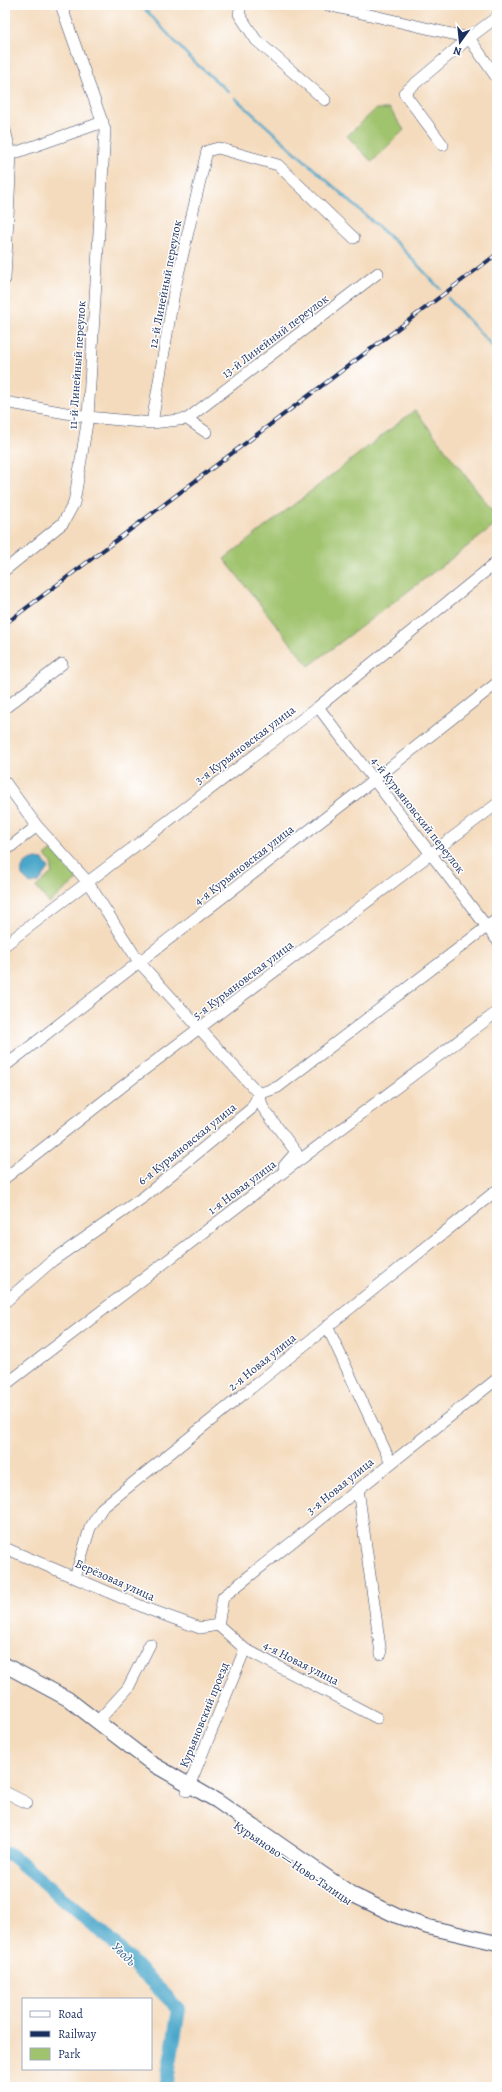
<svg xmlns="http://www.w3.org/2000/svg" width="502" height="2092" viewBox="0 0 502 2092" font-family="Alegreya,serif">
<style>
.green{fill:#a0c36d;stroke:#5e7966}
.water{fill:#4ca7ca;stroke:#346b94}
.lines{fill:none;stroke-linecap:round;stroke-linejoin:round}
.stream{stroke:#4ca7ca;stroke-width:2.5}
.river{stroke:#4ca7ca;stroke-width:14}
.minor-casing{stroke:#3c496c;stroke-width:12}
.major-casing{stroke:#3c496c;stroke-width:16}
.minor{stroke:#fff;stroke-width:11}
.major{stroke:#fff;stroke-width:14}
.rail-casing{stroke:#1b2f5e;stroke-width:4}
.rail{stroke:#fff;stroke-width:2.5;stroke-dasharray:8;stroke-linecap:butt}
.labels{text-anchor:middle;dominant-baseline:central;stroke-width:3;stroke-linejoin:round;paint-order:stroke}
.street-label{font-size:12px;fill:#1b2f5e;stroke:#fff}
.water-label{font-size:13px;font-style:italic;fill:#2f5f89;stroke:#fff}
</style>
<rect width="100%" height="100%" fill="#fff"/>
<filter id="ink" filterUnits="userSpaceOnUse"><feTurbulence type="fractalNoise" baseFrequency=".025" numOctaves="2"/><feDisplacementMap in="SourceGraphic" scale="8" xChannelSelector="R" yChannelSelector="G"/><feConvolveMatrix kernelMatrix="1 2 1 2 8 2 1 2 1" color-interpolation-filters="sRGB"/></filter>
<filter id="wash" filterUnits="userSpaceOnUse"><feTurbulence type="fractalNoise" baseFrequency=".012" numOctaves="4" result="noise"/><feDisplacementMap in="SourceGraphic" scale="16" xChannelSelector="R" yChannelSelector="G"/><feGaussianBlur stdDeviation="0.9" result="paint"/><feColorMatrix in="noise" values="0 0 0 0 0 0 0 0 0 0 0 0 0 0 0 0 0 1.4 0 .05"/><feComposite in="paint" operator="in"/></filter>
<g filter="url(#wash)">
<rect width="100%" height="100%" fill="#f4dbbe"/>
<!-- green -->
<path class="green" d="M376 109H390L404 130 372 162 347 136Z
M415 410 497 517V524L309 666 224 559Z
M54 849 79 878 49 903 36 887 52 873V863L45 856Z"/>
<!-- water -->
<path class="water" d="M36 859 43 860 49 868 39 882 30 884 22 876C20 864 27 862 36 859Z"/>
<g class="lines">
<!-- stream -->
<path class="stream" d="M141 5 192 60 229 92
M235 98 402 248 440 289
M448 298 497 351"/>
<!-- river -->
<path class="river" d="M5 1854H10L103 1933 179 2009 166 2087"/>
</g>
</g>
<g filter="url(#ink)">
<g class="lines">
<!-- minor casing -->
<g class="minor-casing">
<path id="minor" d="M241 5 239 14 256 40 325 100
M327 5 469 38 497 78
M5 130 11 154 5 279
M443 145 404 93 469 38 497 17
M6 156 103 122
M5 402 88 417 152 423 187 419 206 432
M187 419 378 273
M152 423 174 292 207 151 218 148 278 165 354 238
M5 570 63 523 74 503 88 417 105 130 61 5
M318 707 497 940
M5 708 62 664
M5 782 37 826 87 881 139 962 259 1094 263 1108 296 1152 284 1166
M5 851 37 826
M5 945 318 707 497 562
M5 1066 374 780 497 683
M5 1178 137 1075 497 804
M5 1302 52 1261 145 1196 251 1109 259 1094 278 1087 497 919
M327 1326 391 1463
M5 1385 245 1201 497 1012
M358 1489 381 1654
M5 1548 148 1609 200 1628 218 1625
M75 1577 90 1528 102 1508 497 1190
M218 1625 223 1597 497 1379
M218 1625 245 1649 377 1718
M98 1721 128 1688 150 1644
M187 1791 245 1649
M5 1792 27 1803"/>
</g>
<!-- major casing -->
<g class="major-casing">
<path id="major" d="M5 1665 68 1699 151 1763 217 1801 353 1895 397 1916 428 1927 497 1943"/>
</g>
<!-- minor -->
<use href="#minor" class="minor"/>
<!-- major -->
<use href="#major" class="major"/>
<!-- rail casing -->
<g class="rail-casing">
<path id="rail" d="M5 624 497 254"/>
</g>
<!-- rail -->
<use href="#rail" class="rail"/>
</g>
</g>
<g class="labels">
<!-- street labels -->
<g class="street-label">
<text transform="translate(165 284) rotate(-79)">12-й Линейный переулок</text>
<text transform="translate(275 336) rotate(-37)">13-й Линейный переулок</text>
<text transform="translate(77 365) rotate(-86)">11-й Линейный переулок</text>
<text transform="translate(245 745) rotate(-37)">3-я Курьяновская улица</text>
<text transform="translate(418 815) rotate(52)">4-й Курьяновский переулок</text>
<text transform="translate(244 865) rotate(-38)">4-я Курьяновская улица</text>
<text transform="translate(243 980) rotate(-37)">5-я Курьяновская улица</text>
<text transform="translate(187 1144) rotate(-39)">6-я Курьяновская улица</text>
<text transform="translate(242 1187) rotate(-37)">1-я Новая улица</text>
<text transform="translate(262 1362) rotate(-39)">2-я Новая улица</text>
<text transform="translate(340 1486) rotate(-39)">3-я Новая улица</text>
<text transform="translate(115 1580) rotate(24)">Берёзовая улица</text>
<text transform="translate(301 1663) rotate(27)">4-я Новая улица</text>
<text transform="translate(204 1715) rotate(-68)">Курьяновский проезд</text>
<text transform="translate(293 1863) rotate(34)">Курьяново — Ново-Талицы</text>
</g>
<!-- water labels -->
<g class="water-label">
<text transform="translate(124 1954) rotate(45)">Уводь</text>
</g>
</g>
<!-- margin -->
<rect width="502" height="2092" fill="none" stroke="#fff" stroke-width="20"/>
<!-- legend -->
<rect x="22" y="1998" width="130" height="72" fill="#ffffff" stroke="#a4acbf"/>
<rect x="30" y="2011" width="20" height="6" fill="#ffffff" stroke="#a4acbf"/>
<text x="58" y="2018" font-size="12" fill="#1b2f5e">Road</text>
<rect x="30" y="2031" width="20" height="6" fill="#1b2f5e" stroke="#a4acbf"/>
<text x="58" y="2038" font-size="12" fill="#1b2f5e">Railway</text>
<rect x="30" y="2048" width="20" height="12" fill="#a0c36d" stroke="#a4acbf"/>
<text x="58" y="2058" font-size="12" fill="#1b2f5e">Park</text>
<!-- north arrow -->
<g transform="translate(460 42) rotate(195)" stroke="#ffffff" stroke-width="3" paint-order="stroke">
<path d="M0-3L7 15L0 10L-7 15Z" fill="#1b2f5e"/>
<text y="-6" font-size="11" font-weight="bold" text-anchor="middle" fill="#1b2f5e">N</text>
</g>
</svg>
